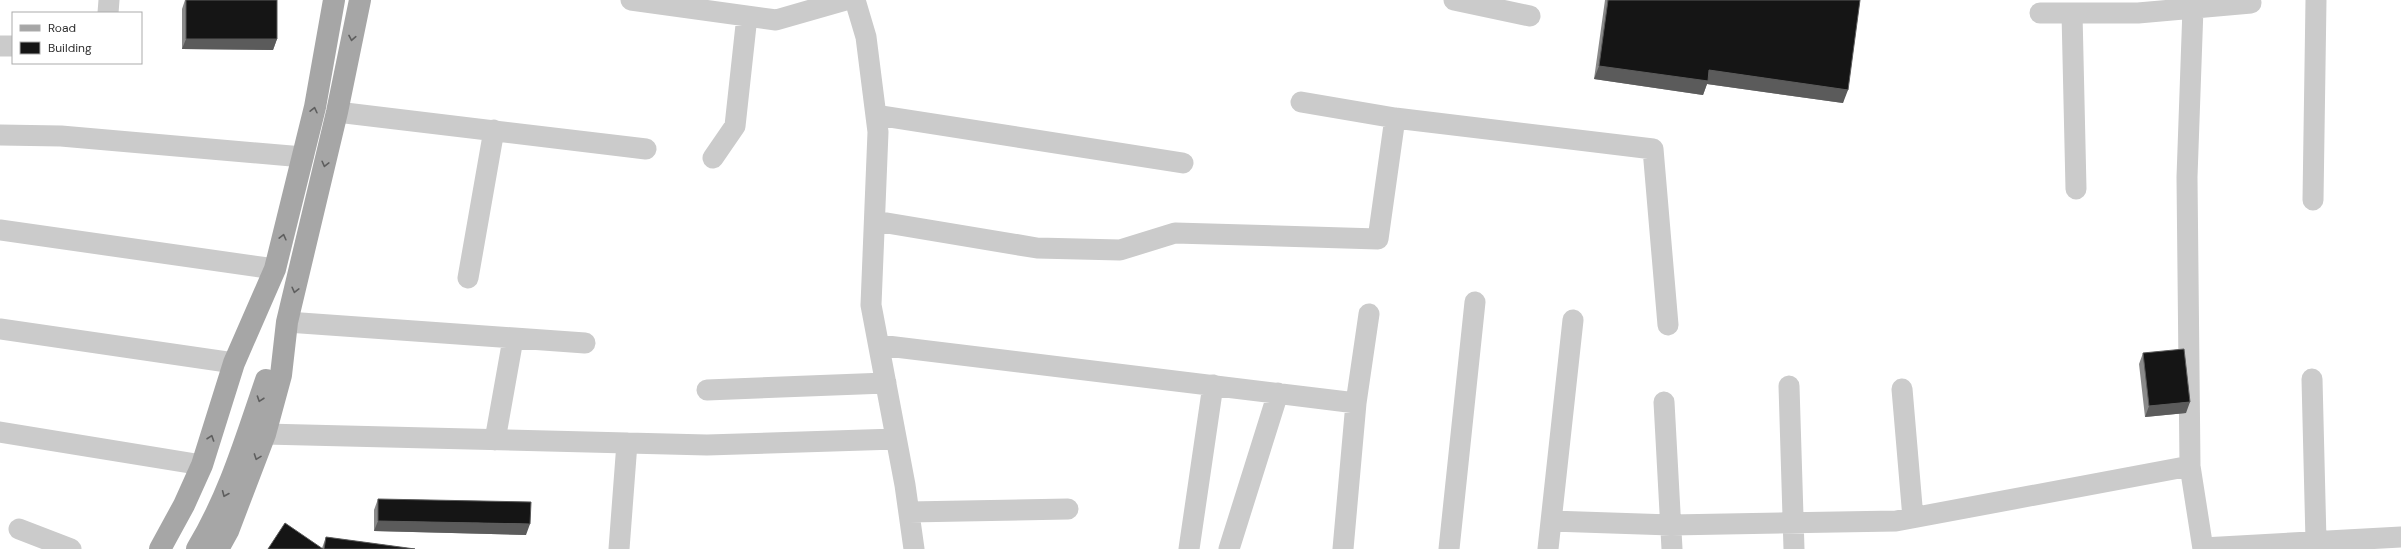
<svg xmlns="http://www.w3.org/2000/svg" width="2401" height="549" viewBox="0 0 2401 549" font-family="'DM Sans',sans-serif">
<style>
.lines{fill:none;stroke-linecap:round;stroke-linejoin:round}
.minor{stroke:#cbcbcb;stroke-width:21}
.major{stroke:#a6a6a6;stroke-width:22}
.wall{fill:#8a8a8a}
.shaded-wall{fill:#5b5b5b}
.building{fill:#151515;stroke:#5b5b5b}
.oneway{stroke:#5e5e5e}
</style>
<rect width="100%" height="100%" fill="#fff"/>
<g class="lines">
<!-- minor -->
<path class="minor" d="M631 0 776 20 846 0
M855 0 866 37 878 132 871 305 905 485 914 549
M1454 0 1530 16
M2193 8 2187 177 2190 466 2203 549
M108 13 109 0
M2040 13H2138L2251 3
M2072 13 2076 189
M0 46H13
M1301 102 1395 118 1653 149 1668 325
M337 112 646 149
M876 115 1183 163
M0 135 61 136 303 157
M713 158 735 126 747 16
M2313 200 2316 0
M875 221 1037 248 1120 250 1175 233 1378 239 1395 118
M0 230 275 269
M468 278 494 130
M287 322 585 343
M0 329 234 363
M879 345 1356 403 1343 549
M2312 379 2316 541
M1789 386 1794 549
M1902 389 1913 518
M707 390 886 383
M1664 402 1672 549
M1356 403 1369 314
M0 432 202 465
M265 434 707 445 896 439
M495 440 513 339
M909 512 1068 509
M1551 521 1671 525 1896 521 2190 466
M19 529 71 549
M2203 548 2401 537
M619 549 627 443
M1189 549 1213 385
M1229 549 1278 393
M1449 549 1475 302
M1548 549 1573 320"/>
<!-- major -->
<path class="major" d="M160 549 184 505 202 465 234 363 275 269 315 107 334 0
M197 549C229 496 246 438 266 380
M218 549 228 531 265 434 281 375 287 322 337 112 360 0"/>
</g>
<!-- wall -->
<path class="wall" d="M185 0H277V39L273 50 182 49V9Z
M1605 0H1860L1843 103 1707 84 1703 95 1594 79Z
M2143 353 2186 413 2145 417 2139 364Z
M378 499 526 535 374 531V510Z
M326 537 415 549H268L322 548Z"/>
<!-- shaded-wall -->
<path class="shaded-wall" d="M186 39H277L273 50 182 49Z
M1599 66 1709 70 1848 90 1843 103 1707 84 1703 95 1594 79Z
M2190 402 2186 413 2145 417 2149 406Z
M378 521 530 524 526 535 374 531Z"/>
<!-- building -->
<path class="building" d="M186 0H277V39H186Z
M1608 0H1860L1848 90 1709 70 1708 81 1599 66Z
M2184 349 2190 402 2149 406 2143 353Z
M378 499 531 502 530 524 378 521Z
M285 523 323 549H268Z
M326 537 415 549H324Z"/>
<!-- one-way arrows -->
<defs><path id="oneway-chevron" d="M-2-3.5L2.5 0L-2 3.5" fill="none" stroke-width="1.6" stroke-linecap="round" stroke-linejoin="round"/></defs>
<g class="oneway">
<use href="#oneway-chevron" transform="translate(352 38) rotate(101)"/>
<use href="#oneway-chevron" transform="translate(314 110) rotate(-77)"/>
<use href="#oneway-chevron" transform="translate(325 164) rotate(104)"/>
<use href="#oneway-chevron" transform="translate(283 237) rotate(-76)"/>
<use href="#oneway-chevron" transform="translate(295 290) rotate(104)"/>
<use href="#oneway-chevron" transform="translate(260 399) rotate(109)"/>
<use href="#oneway-chevron" transform="translate(211 438) rotate(-71)"/>
<use href="#oneway-chevron" transform="translate(257 457) rotate(110)"/>
<use href="#oneway-chevron" transform="translate(225 494) rotate(113)"/>
</g>
<!-- legend -->
<rect x="12" y="12" width="130" height="52" fill="#ffffff" stroke="#ababab"/>
<rect x="20" y="25" width="20" height="6" fill="#a6a6a6" stroke="#ababab"/>
<text x="48" y="32" font-size="12" fill="#2e2e2e">Road</text>
<rect x="20" y="42" width="20" height="12" fill="#151515" stroke="#ababab"/>
<text x="48" y="52" font-size="12" fill="#2e2e2e">Building</text>
</svg>
